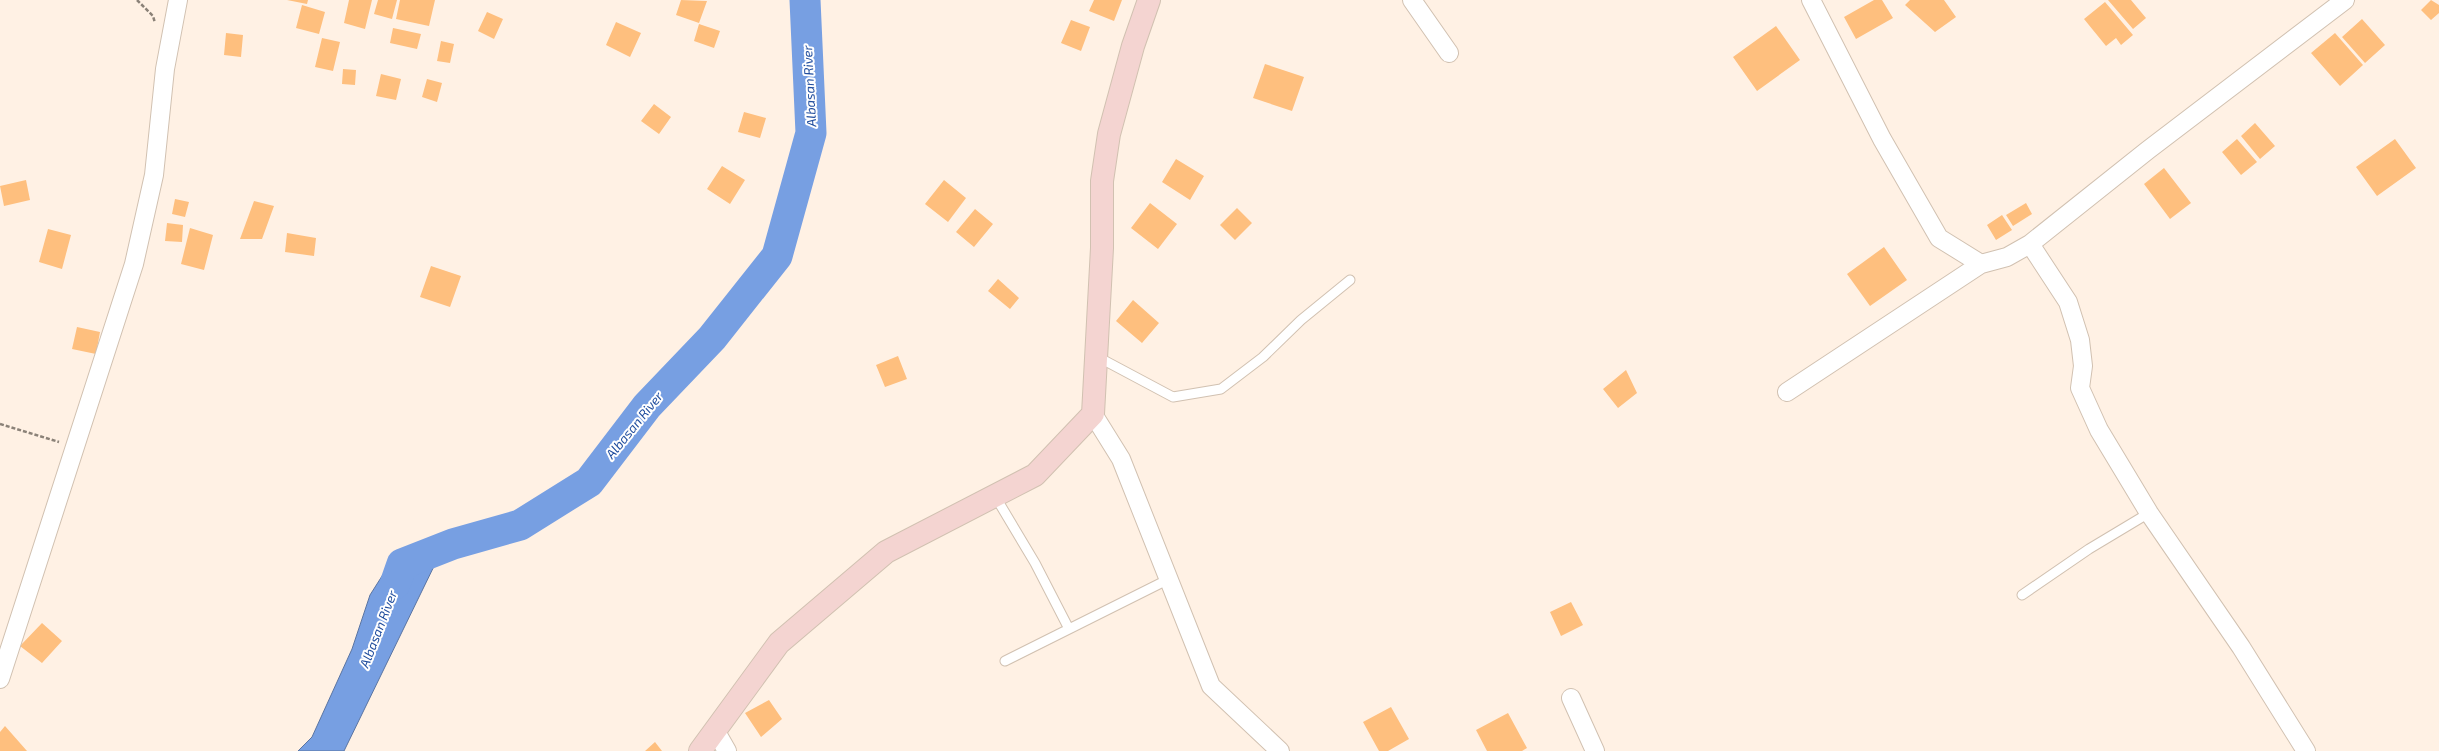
<svg xmlns="http://www.w3.org/2000/svg" width="2439" height="751" viewBox="0 0 2439 751" font-family="'Exo 2',sans-serif">
<style>
.water{fill:#779fe2;stroke:#5b75a2}
.lines{fill:none;stroke-linecap:round;stroke-linejoin:round}
.river{stroke:#779fe2;stroke-width:31}
.building{fill:#febf7e}
.lane-casing{stroke:#d1c1b1;stroke-width:11}
.street-casing{stroke:#d1c1b1;stroke-width:20}
.secondary-casing{stroke:#d1c1b1;stroke-width:24}
.path{stroke:#8b8278;stroke-width:2.5;stroke-dasharray:4 2;stroke-linecap:butt}
.lane{stroke:#fff;stroke-width:9}
.street{stroke:#fff;stroke-width:18}
.secondary{stroke:#f4d4d1;stroke-width:22}
.labels{text-anchor:middle;dominant-baseline:central;stroke-width:4;stroke-linejoin:round;paint-order:stroke}
.water-label{font-size:13px;font-style:italic;fill:#214e9e;stroke:#fff}
</style>
<rect width="100%" height="100%" fill="#fff1e4"/>
<!-- water -->
<path class="water" d="M396 554 438 558 344 751H298L312 737 352 649 370 595Z"/>
<g class="lines">
<!-- river -->
<path class="river" d="M395 584 402 564 453 544 520 525 589 482 647 406 712 338 777 256 811 133 805 0"/>
</g>
<!-- building -->
<path class="building" d="M287 0H308L307 4Z
M349 0H372L365 29 344 23Z
M378 0H397L392 19 374 14Z
M400 0H435L429 26 396 19Z
M681 0 707 1 699 23 676 15Z
M1094 0H1122L1114 21 1089 11Z
M1874 0H1882L1893 18 1856 39 1844 17Z
M1910 0H1944L1956 17 1935 32 1905 5Z
M2108 0H2131L2146 18 2133 29Z
M2431 0 2439 5V13L2431 20 2421 10Z
M2105 2 2133 35 2121 45 2116 38 2106 46 2084 19Z
M302 5 325 12 319 34 296 28Z
M487 12 503 19 494 39 478 31Z
M2362 19 2385 45 2365 63 2342 37Z
M1071 20 1090 27 1081 51 1061 43Z
M616 22 641 33 630 57 606 45Z
M699 24 720 31 714 48 694 41Z
M1776 26 1800 60 1757 91 1733 57Z
M393 28 421 34 417 49 390 43Z
M226 33 243 35 241 57 224 55Z
M2335 33 2363 65 2340 86 2311 53Z
M322 38 340 42 333 71 315 67Z
M441 41 454 44 450 63 437 61Z
M1265 64 1304 77 1292 111 1253 98Z
M343 69 356 70 355 85 342 84Z
M381 74 401 79 396 100 376 96Z
M427 79 442 83 437 102 422 97Z
M654 104 671 117 659 134 641 121Z
M744 112 766 118 760 138 738 132Z
M2255 123 2275 146 2260 159 2241 136Z
M2237 139 2257 162 2241 175 2222 152Z
M2395 139 2416 168 2377 196 2356 167Z
M1176 159 1204 176 1190 200 1162 182Z
M722 166 745 180 730 204 707 189Z
M2164 168 2191 203 2170 219 2144 184Z
M26 180 30 200 4 206 0 186Z
M944 180 966 198 948 222 925 204Z
M175 199 189 202 185 217 172 214Z
M254 201 274 206 262 239H240Z
M1150 203 1177 224 1158 249 1131 228Z
M2026 203 2032 214 2013 226 2006 215Z
M1237 208 1252 223 1235 240 1220 225Z
M975 209 993 224 974 247 956 232Z
M2002 215 2012 230 1996 240 1987 225Z
M167 223 183 225 182 242 165 241Z
M190 228 213 235 204 270 181 264Z
M48 229 71 235 62 269 39 262Z
M287 233 316 238 314 256 285 252Z
M1884 247 1907 280 1870 306 1847 274Z
M431 266 461 276 450 307 420 297Z
M998 279 1019 298 1010 309 988 291Z
M1133 300 1159 323 1142 343 1116 321Z
M77 327 100 332 96 354 72 349Z
M898 356 907 379 885 387 876 365Z
M1626 370 1637 393 1618 408 1603 389Z
M1571 602 1583 625 1561 636 1550 612Z
M42 623 62 641 42 663 20 646Z
M769 700 782 719 761 737 745 713Z
M1391 707 1409 739 1388 751H1379L1363 722Z
M1508 713 1527 748 1522 751H1487L1476 730Z
M5 726 27 751H0V732Z
M655 742 662 751H645Z"/>
<g class="lines">
<!-- lane casing -->
<g class="lane-casing">
<path id="lane" d="M1096 356 1173 397 1221 389 1263 357 1301 320 1350 280
M995 496 1035 563 1068 627
M2022 595 2089 549 2149 513
M1005 661 1169 579"/>
</g>
<!-- street casing -->
<g class="street-casing">
<path id="street" d="M1412 0 1449 53
M1811 0 1882 139 1939 238 1981 264
M2030 244 2068 302 2080 340 2083 366 2080 388 2099 430 2149 513 2241 647 2306 751
M1787 392 1981 264 2007 257 2030 244 2148 150 2345 0
M1093 414 1121 459 1211 686 1280 751
M0 679 134 264 154 175 165 69 178 0
M1571 698 1595 751
M715 730 727 751"/>
</g>
<!-- secondary casing -->
<g class="secondary-casing">
<path id="secondary" d="M700 751 779 643 886 552 1035 475 1093 414 1102 248V181L1109 134 1133 46 1149 0"/>
</g>
<!-- path -->
<path class="path" d="M137 0 153 16 155 23
M0 424 59 442"/>
<!-- lane -->
<use href="#lane" class="lane"/>
<!-- street -->
<use href="#street" class="street"/>
<!-- secondary -->
<use href="#secondary" class="secondary"/>
</g>
<g class="labels">
<!-- water labels -->
<g class="water-label">
<text transform="translate(809 86) rotate(-93)">Albasan River</text>
<text transform="translate(634 425) rotate(-51)">Albasan River</text>
<text transform="translate(378 629) rotate(-69)">Albasan River</text>
</g>
</g>
</svg>
